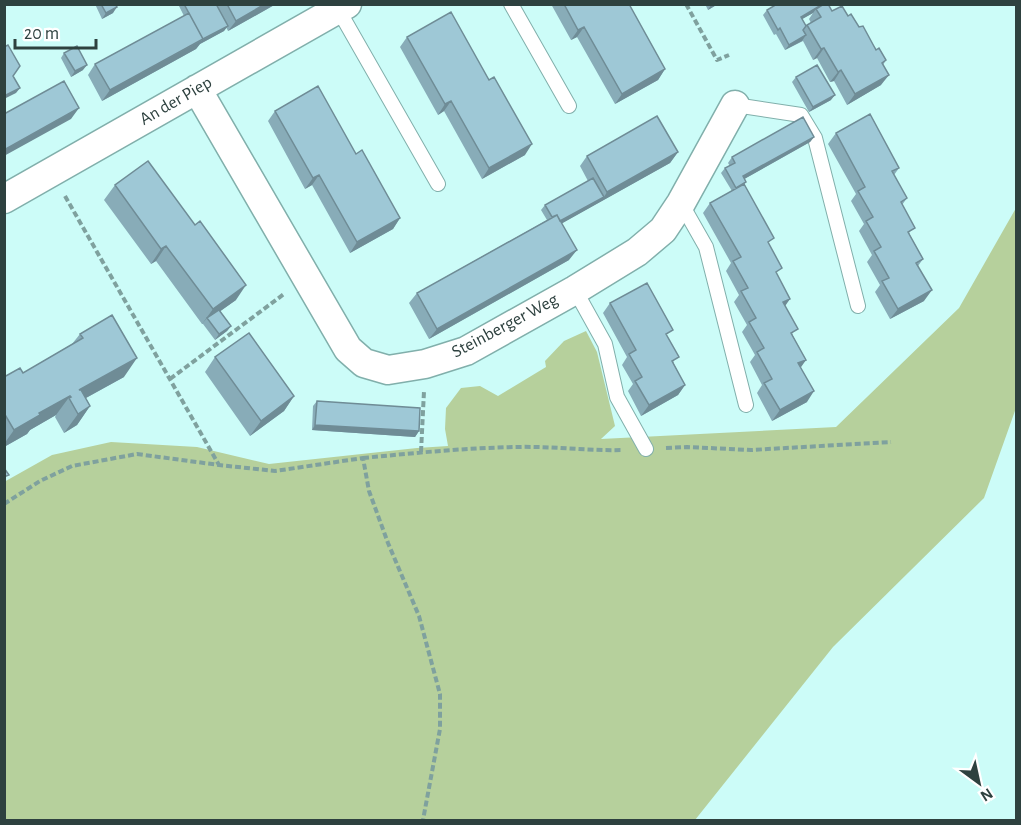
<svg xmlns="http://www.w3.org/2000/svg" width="1021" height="825" viewBox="0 0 1021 825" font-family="'Alegreya Sans',sans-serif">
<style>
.green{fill:#b6d09c}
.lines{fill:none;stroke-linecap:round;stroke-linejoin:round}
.lane-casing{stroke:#81afab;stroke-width:16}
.street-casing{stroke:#81afab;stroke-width:31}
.path{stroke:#7fa19e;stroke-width:4;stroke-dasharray:6 3;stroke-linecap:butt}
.lane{stroke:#fff;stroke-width:14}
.street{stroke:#fff;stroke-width:28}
.wall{fill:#88acb8;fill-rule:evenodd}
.shaded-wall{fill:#6f8c96}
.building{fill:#9ec8d6;stroke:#6f8c96;stroke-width:1.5}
.labels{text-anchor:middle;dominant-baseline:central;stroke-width:4.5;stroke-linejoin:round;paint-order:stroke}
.street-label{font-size:18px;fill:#2e413f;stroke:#fff}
</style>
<rect width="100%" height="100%" fill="#ccfcf8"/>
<!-- green -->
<path class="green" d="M1016 208V408L984 498 833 647 695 820H5L4 482 52 455 111 442 197 447 269 464 417 448 448 446 445 429 446 408 461 388 480 386 498 396 546 367 545 361 564 341 586 331 597 352 615 426 601 439 836 427 959 308Z"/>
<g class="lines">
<!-- lane casing -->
<g class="lane-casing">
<path id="lane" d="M511 4 569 106
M338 9 438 184
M735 105 801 115 815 138 858 306
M681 203 706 247 746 405
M575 290 605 344 617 397 646 449"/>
</g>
<!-- street casing -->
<g class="street-casing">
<path id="street" d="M197 89 348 349 364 363 388 370 425 364 466 351 575 290 637 252 663 230 681 203 735 105
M4 199 347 4"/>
</g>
<!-- path -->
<path class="path" d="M686 4 717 60 729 55
M65 196 219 465
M170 379 284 294
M666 448 687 447 751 450 891 442
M421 452 424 391
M363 458C414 453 465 448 516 447 552 446 587 451 623 450
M4 504 40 481 72 466 137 454 219 465 275 471 363 458 369 491 388 543 419 616 440 694V729L423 820"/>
<!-- lane -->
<use href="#lane" class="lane"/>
<!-- street -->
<use href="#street" class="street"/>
</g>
<!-- wall -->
<path class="wall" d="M95 4H115L113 13 102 19Z
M178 4H276L228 31 226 27 224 31 200 44 196 49 102 101 88 75 95 64 184 16Z
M551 4H621L665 69 658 80 615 104 577 37 571 40Z
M705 4H718L708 10Z
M828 5 832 11 848 16 886 60 883 65 881 85 847 105 834 81 830 82 817 58 813 60 803 41 785 50 776 34 774 35 763 15 767 10ZM813 13 809 19 811 23 806 26 802 19Z
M407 37 525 155 482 179 444 111 438 115 400 47Z
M64 53 83 70 71 77 61 58Z
M796 77 831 100 809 112 792 82Z
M275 111 356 154 400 218 393 229 350 253 312 185 305 189 268 121Z
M836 133 899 168 894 175 907 198 902 205 910 235 923 259 918 266 924 301 890 319 875 292 880 285 867 262 872 255 859 231 864 224 851 201 856 194 828 144Z
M814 137 810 142 744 179 745 185 769 245 793 336 806 360 800 367 807 402 772 421 757 393 762 385 750 362 755 355 742 332 747 325 734 302 739 295 726 271 731 263 703 213 710 203 732 191 721 173 725 168 730 166 728 163 732 157Z
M678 152 670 163 562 223 569 260 429 339 409 303 417 293 547 220 541 210 545 205 588 181 580 166 587 156Z
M115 185 236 300 220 311 231 326 227 331 215 340 203 324H202L156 261 151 264 104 200Z
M610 303 668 337 674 364 685 385 678 395 641 416 628 391 633 384 622 365 627 357 603 313Z
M80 334 124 377 86 398 90 406 77 425 64 433 55 417 56 415 30 430 27 434 4 447V377L23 373 72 344Z
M215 357 294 396 284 411 250 436 205 372Z
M317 401 419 431 415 437 312 430 313 406Z"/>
<!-- shaded-wall -->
<path class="shaded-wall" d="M265 4H276L228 31 236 21Z
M718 4 708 10 711 5Z
M823 4H829L817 11 816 9 813 13 797 22 801 17Z
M117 7 113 13 102 19 106 13Z
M228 26 224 31 200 44 196 49 102 101 110 90Z
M584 27 577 37 571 40 578 30Z
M806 35 802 41 785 50 789 45Z
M824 48 817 58 813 60 821 49Z
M87 65 83 70 71 77 75 71Z
M665 69 658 80 615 104 622 94Z
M841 70 834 81 830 82 838 72Z
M889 75 881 85 847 105 855 94Z
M20 88 16 93 4 99V96Z
M835 95 831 100 809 112 813 107Z
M451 101 444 111 438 115 445 104Z
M79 108 71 119 4 156V150Z
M814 137 810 142 739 182 743 176Z
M532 144 525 155 482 179 489 168Z
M678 152 670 163 552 229 555 224 604 197 607 192Z
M319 175 312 185 305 189 313 178Z
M400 218 393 229 350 253 357 242Z
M166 246 156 261 151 264 161 249Z
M577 250 569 260 429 339 437 329Z
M246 285 236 300 208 320 207 318 202 324 213 309Z
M932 290 924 301 890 319 898 309Z
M790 299 783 309V302Z
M231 326 227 331 215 340 219 334Z
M137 358 124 377 73 405 79 390Z
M806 360 799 370 798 363Z
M685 385 678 395 641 416 649 405Z
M814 391 807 402 772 421 780 410Z
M70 396 56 415 30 430 27 434 4 447V444L14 430 39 413Z
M294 396 284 411 250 436 261 421Z
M90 406 77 425 64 433 78 414Z
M315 425 419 431 415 437 312 430Z"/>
<!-- building -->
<path class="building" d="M101 4H115L117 7 106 13Z
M184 4H216L228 26 203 39Z
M227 4H265L236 21Z
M564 4H621L622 5 629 4 665 69 622 94 584 27 578 30Z
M777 4H823L801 17 806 26 803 30 806 35 789 45 780 28 778 30 767 10Z
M824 4H828L832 11 842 6 848 16 851 14 859 27 863 26 876 50 879 48 886 60 882 63 889 75 855 94 841 70 838 72 824 48 821 49 807 25 821 17 816 9Z
M451 12 489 80 494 77 532 144 489 168 451 101 445 104 407 37Z
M189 13 203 39 110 90 95 64Z
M8 45 20 66 13 76 20 88 4 96V47Z
M77 46 87 65 75 71 64 53Z
M817 65 835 95 813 107 796 77Z
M64 81 79 108 4 150V114Z
M318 86 356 154 362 150 400 218 357 242 319 175 313 178 275 111Z
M870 114 899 168 892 171 907 198 901 202 915 228 908 232 923 259 916 263 932 290 898 309 882 281 889 278 874 251 881 247 866 221 873 217 858 191 865 187 836 133Z
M657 116 678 152 607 192 587 156Z
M803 117 814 137 743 176 746 182 736 188 725 168 735 163 732 157Z
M148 161 195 225 200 221 246 285 213 309 166 246 161 249 115 185Z
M593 178 604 197 560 221 557 215 552 217 545 205Z
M744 184 774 238 768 242 782 268 776 272 790 299 783 302 798 329 791 333 806 360 798 363 814 391 780 410 764 383 772 379 757 352 764 348 749 322 756 318 741 291 748 288 733 261 741 257 710 203Z
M557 215 577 250 437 329 417 293Z
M647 283 673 330 666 334 679 357 672 361 685 385 649 405 635 381 642 377 629 354 636 350 610 303Z
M219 310 231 326 219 334 207 318Z
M112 315 137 358 79 390H81L90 406 78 414 69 398 71 397 70 396 39 413 40 415 14 430 4 413V377L20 368 23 373 83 338 80 334Z
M249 333 294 396 261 421 215 357Z
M317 401 420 408 419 431 315 425Z
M4 468 9 475 4 477Z"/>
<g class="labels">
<!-- street labels -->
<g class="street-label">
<text transform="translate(176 101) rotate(-30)">An der Piep</text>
<text transform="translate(505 326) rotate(-28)">Steinberger Weg</text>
</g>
</g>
<!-- border -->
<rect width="1021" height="825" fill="none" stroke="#2e413f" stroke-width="12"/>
<!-- north arrow -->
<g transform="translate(979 783) rotate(147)" stroke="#ffffff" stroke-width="4.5" paint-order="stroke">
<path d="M0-4.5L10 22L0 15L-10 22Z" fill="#2e413f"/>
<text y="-9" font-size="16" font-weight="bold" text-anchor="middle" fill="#2e413f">N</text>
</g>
<!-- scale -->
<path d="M15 39v9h81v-9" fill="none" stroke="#2e413f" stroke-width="3"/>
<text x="24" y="39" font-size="18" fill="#2e413f" stroke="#ffffff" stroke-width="4.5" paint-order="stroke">20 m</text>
</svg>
